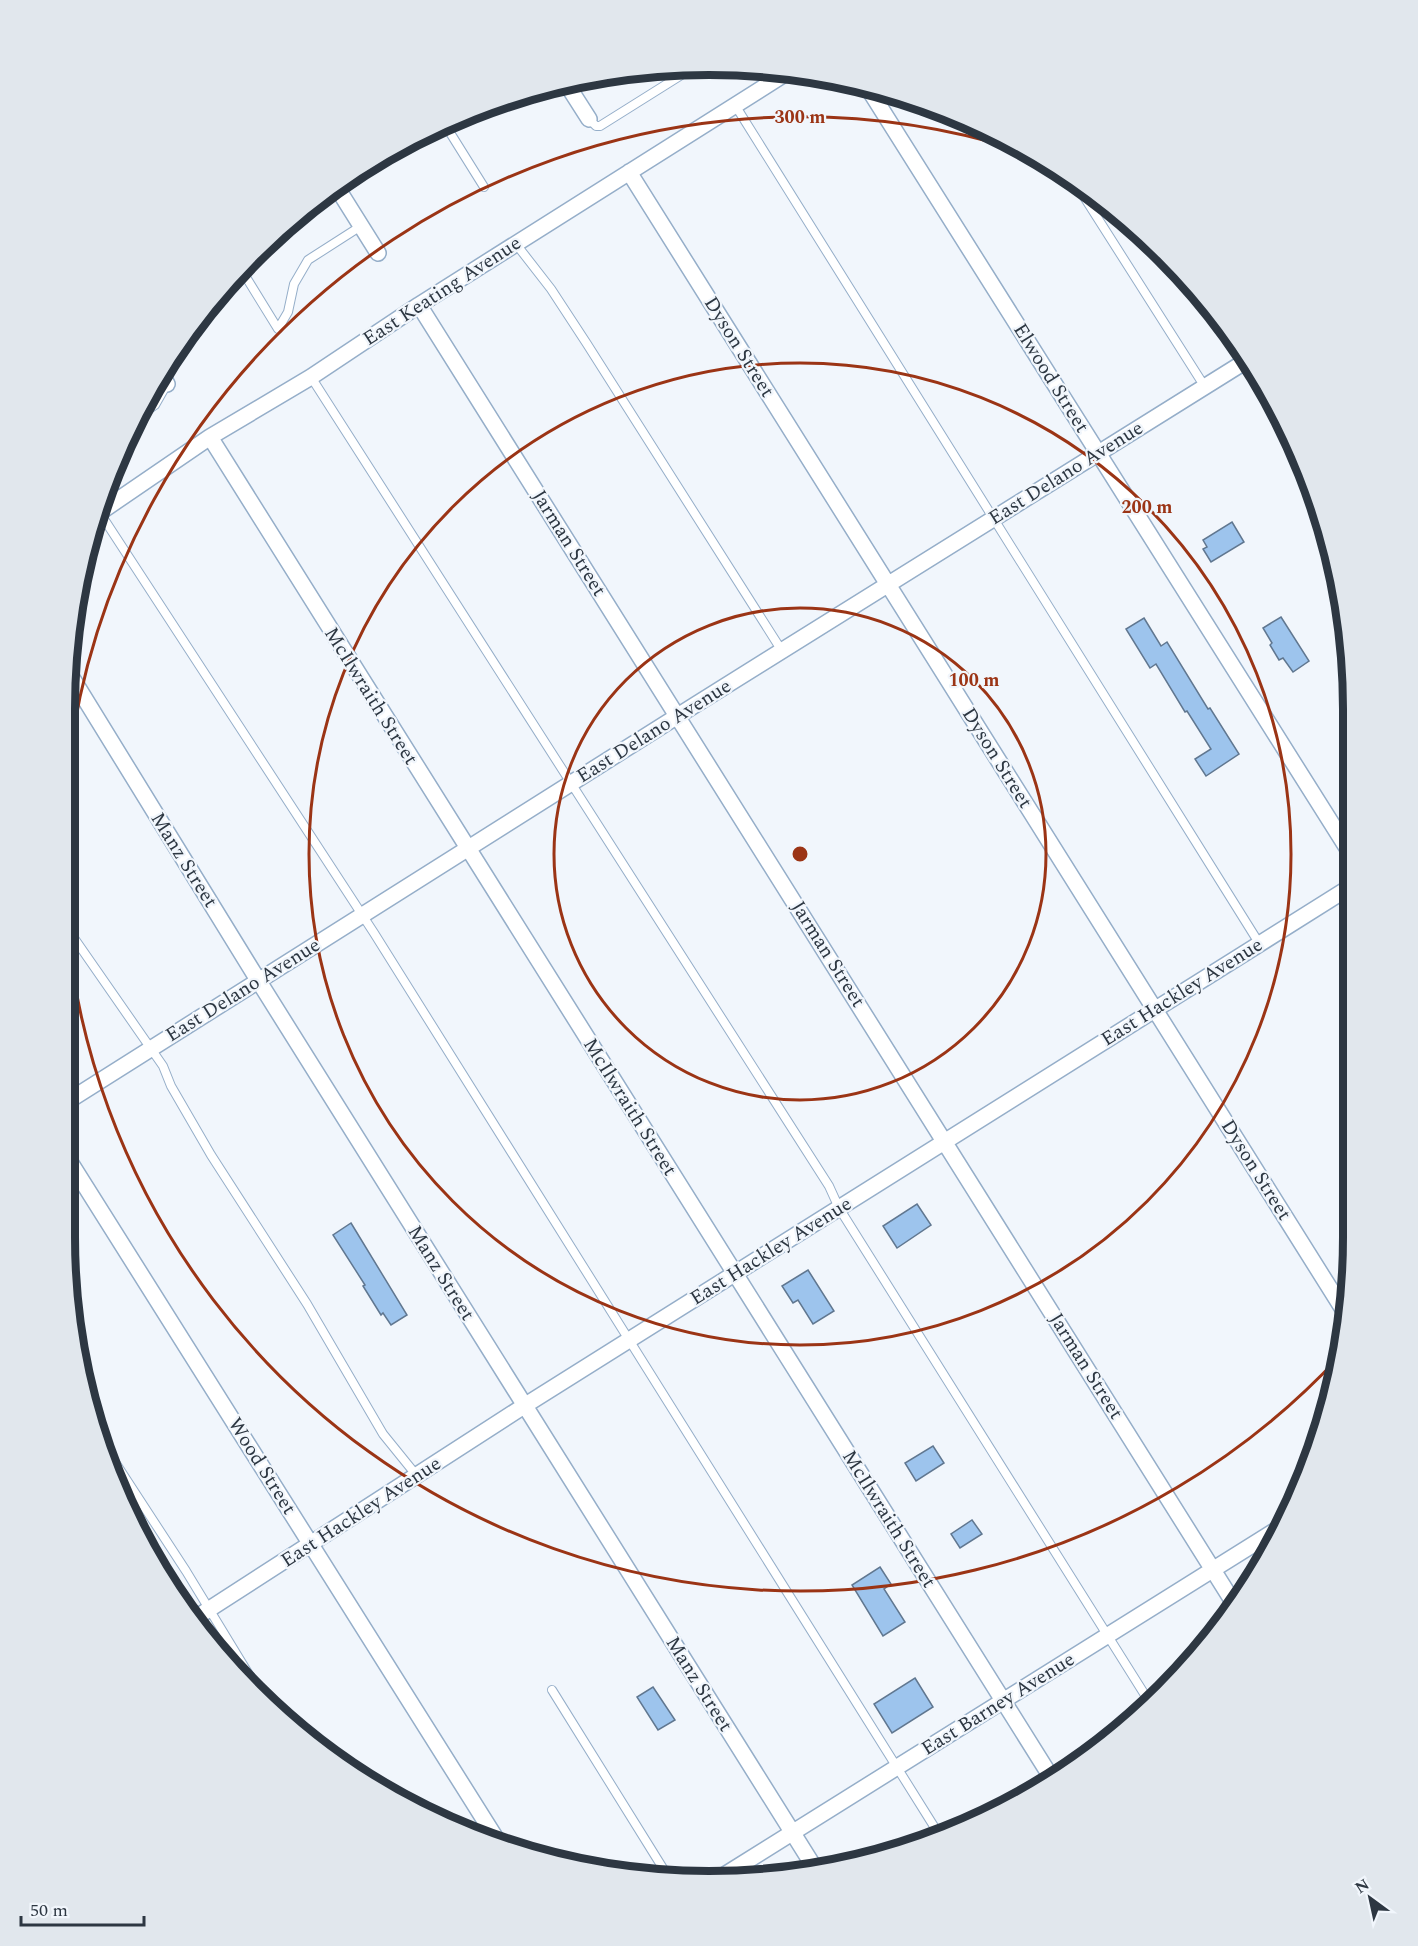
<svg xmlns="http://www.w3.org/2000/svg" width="1418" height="1946" viewBox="0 0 1418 1946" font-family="Spectral,serif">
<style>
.building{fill:#9dc4ed;stroke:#607790;stroke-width:1.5}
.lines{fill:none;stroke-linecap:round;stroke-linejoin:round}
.lane-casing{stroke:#95aec9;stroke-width:10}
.street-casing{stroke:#95aec9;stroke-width:18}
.lane{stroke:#fff;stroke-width:8}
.street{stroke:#fff;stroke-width:15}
.ring{fill:none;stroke:#9b3415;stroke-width:3}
.labels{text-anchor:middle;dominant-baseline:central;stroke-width:4.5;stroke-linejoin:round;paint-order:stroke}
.street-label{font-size:20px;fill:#2d3742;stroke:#f1f6fc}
.rim{fill:none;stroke:#2d3742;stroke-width:8}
.centre{fill:#9b3415;stroke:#f1f6fc;stroke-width:3}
.ring-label{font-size:18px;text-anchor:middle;font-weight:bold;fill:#9b3415;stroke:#f1f6fc;stroke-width:4.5;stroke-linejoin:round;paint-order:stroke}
</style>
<rect width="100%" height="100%" fill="#f1f6fc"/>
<!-- building -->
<path class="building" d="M1232 522 1244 542 1211 562 1203 549 1207 547 1203 540Z
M1281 617 1309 661 1293 672 1283 658 1279 660 1270 645 1272 643 1263 628Z
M1144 618 1161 646 1167 642 1208 709 1210 708 1239 754 1206 776 1195 759 1211 749 1187 711 1185 712 1156 664 1150 668 1126 629Z
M917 1204 931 1225 897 1248 883 1226Z
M351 1223 407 1315 391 1325 383 1313 381 1315 363 1286 365 1285 333 1235Z
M808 1270 834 1311 813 1324 798 1300 793 1303 782 1286Z
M933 1446 944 1463 916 1481 905 1463Z
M972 1520 982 1534 960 1548 951 1534Z
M880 1567 891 1584 884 1589 905 1622 883 1636 852 1585Z
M915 1678 933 1707 892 1733 874 1704Z
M653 1687 675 1720 658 1730 637 1697Z"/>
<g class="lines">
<!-- lane casing -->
<g class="lane-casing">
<path id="lane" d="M735 105 1259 943
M589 119 596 126H600L694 67
M444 123 484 187
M1074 181 1205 387
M516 244 551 289 587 344 782 651
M241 269 278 329 288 312 294 284 308 260 361 226
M311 377 829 1186 839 1208 1150 1703
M138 417 155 405 167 384
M100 513 374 933 940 1836
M65 925 163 1066 171 1086 211 1155 307 1304 383 1434 417 1476
M96 1433 186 1571 262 1696
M552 1690 669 1878"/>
</g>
<!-- street casing -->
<g class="street-casing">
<path id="street" d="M566 83 589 119
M868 88 1349 851
M629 172 1346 1314
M336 186 378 253
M419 305 1235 1605
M161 373 167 384
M210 437 1051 1777
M96 515 210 437 311 377 419 305 791 70
M69 673 258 980 816 1870
M65 1103 695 705 1246 361
M65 1154 497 1840
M194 1619 524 1406 1350 887
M715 1881 1281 1527"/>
</g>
<!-- lane -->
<use href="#lane" class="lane"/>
<!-- street -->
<use href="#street" class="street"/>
</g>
<!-- distance rings -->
<g class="ring">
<circle cx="800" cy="854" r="246"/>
<circle cx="800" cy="854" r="491"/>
<path d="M1339 1357A737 737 0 0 1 65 905M65 803A737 737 0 0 1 1040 157"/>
</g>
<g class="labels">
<!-- street labels -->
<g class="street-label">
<text transform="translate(442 291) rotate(-33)">East Keating Avenue</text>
<text transform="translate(739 347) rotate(58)">Dyson Street</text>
<text transform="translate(1051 378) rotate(58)">Elwood Street</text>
<text transform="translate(1066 473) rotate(-32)">East Delano Avenue</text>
<text transform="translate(569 543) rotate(58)">Jarman Street</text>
<text transform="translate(371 696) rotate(58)">McIlwraith Street</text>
<text transform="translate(654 731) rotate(-32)">East Delano Avenue</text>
<text transform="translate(997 758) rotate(58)">Dyson Street</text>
<text transform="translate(184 860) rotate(58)">Manz Street</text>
<text transform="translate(828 954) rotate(58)">Jarman Street</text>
<text transform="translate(243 990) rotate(-32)">East Delano Avenue</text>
<text transform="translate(1182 992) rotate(-32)">East Hackley Avenue</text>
<text transform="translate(630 1107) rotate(58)">McIlwraith Street</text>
<text transform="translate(1256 1170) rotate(58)">Dyson Street</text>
<text transform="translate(771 1251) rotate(-32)">East Hackley Avenue</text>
<text transform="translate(441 1273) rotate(58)">Manz Street</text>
<text transform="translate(1086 1366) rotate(58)">Jarman Street</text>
<text transform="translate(262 1466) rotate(58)">Wood Street</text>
<text transform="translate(361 1512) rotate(-33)">East Hackley Avenue</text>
<text transform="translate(889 1519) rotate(58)">McIlwraith Street</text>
<text transform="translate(699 1684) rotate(58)">Manz Street</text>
<text transform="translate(998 1704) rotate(-32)">East Barney Avenue</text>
</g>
</g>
<!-- crop -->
<path d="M0 0H1418V1946H0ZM709 75H709A634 634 0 0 1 1343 709V1237A634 634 0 0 1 709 1871H709A634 634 0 0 1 75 1237V709A634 634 0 0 1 709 75Z" fill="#e1e7ed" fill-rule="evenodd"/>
<path class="rim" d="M709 75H709A634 634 0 0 1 1343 709V1237A634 634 0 0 1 709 1871H709A634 634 0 0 1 75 1237V709A634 634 0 0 1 709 75Z"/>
<circle cx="800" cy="854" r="9" class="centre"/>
<g class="ring-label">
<text x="800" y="123">300 m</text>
<text x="1147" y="513">200 m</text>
<text x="974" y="686">100 m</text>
</g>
<!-- north arrow -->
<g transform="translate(1370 1898) rotate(327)" stroke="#f1f6fc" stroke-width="4.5" paint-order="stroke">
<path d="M0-4.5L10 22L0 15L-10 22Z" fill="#2d3742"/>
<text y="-9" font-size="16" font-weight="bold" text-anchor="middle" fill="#2d3742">N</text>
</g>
<!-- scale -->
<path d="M21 1916v9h123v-9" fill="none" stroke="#2d3742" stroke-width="3"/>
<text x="30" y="1916" font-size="18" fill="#2d3742" stroke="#f1f6fc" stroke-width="4.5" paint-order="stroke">50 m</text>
</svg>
